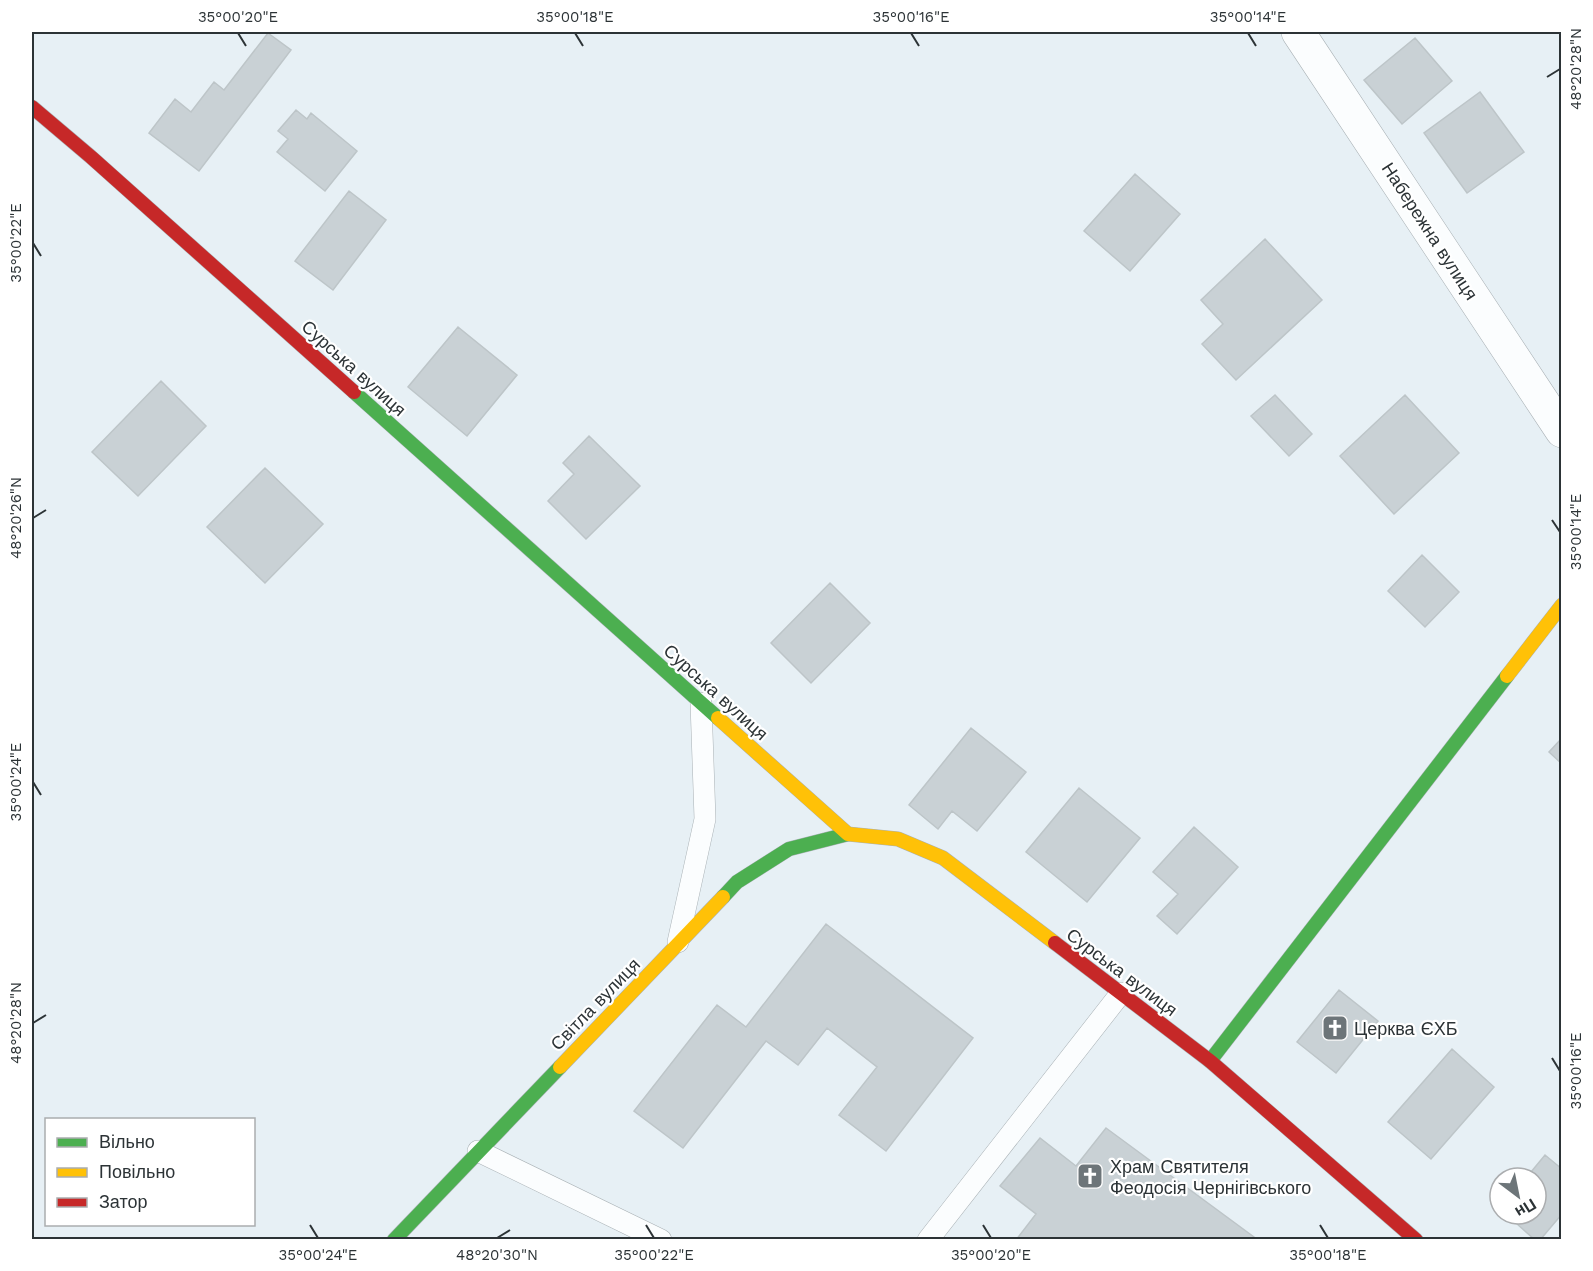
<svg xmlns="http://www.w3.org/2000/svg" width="1593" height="1271" viewBox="0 0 1593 1271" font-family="'Work Sans',sans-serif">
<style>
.building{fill:#c9d1d5;stroke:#bdc5c8;stroke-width:1.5}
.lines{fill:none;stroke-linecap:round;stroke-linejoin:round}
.lane-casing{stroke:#a9b1b5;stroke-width:22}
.street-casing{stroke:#a9b1b5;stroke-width:34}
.fast-casing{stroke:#a9b1b5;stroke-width:15}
.slow-casing{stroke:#a9b1b5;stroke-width:15}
.jam-casing{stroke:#a9b1b5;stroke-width:15}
.lane{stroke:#fbfdfe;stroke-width:21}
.street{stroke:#fbfdfe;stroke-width:33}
.fast{stroke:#4caf50;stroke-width:14}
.slow{stroke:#ffc107;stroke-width:14}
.jam{stroke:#c62828;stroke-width:14}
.ticks{fill:none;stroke:#2c3336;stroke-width:2}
.labels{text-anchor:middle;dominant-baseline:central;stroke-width:4.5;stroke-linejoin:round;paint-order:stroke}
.street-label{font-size:18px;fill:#2c3336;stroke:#fff}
.poi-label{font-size:18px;fill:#2c3336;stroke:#fff;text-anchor:start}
.neatline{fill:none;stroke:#2c3336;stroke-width:2}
.ticks-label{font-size:15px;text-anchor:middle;fill:#2c3336}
</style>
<rect width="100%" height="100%" fill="#e7f0f5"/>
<!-- building -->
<path class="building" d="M268 33 291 50 199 171 149 133 175 99 191 112 214 82 224 90Z
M1415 38 1452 81 1402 124 1364 80Z
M1480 92 1524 152 1467 193 1424 133Z
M296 110 307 119 311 113 357 151 325 191 277 152 288 139 278 131Z
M1135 174 1180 214 1130 271 1084 231Z
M349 191 386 220 333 290 295 261Z
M1265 239 1322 300 1236 380 1202 344 1223 324 1201 300Z
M458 327 517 375 467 436 408 387Z
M161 381 206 426 138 496 92 452Z
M1275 395 1312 434 1289 456 1251 416Z
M1405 395 1459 453 1394 514 1340 456Z
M589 436 640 486 586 539 548 501 574 474 563 463Z
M265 468 323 524 265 583 207 527Z
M1422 555 1459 592 1425 627 1388 591Z
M830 583 870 623 811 683 771 643Z
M971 728 1026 772 977 831 952 811 938 829 909 805Z
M1562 738V764L1549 752Z
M1079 788 1140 838 1087 902 1026 852Z
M1194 827 1238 867 1177 934 1157 916 1178 894 1153 872Z
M826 924 973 1038 886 1151 839 1115 877 1067 827 1028 798 1065 766 1041 683 1148 634 1111 717 1005 746 1027Z
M1339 990 1378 1021 1336 1073 1297 1042Z
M1452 1049 1494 1087 1431 1159 1388 1122Z
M1106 1128 1258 1240H1016L1036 1214 1000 1186 1040 1138 1076 1166Z
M1545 1155 1562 1169V1214L1540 1240H1535L1506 1214H1536V1178H1526Z"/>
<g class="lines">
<!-- lane casing -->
<g class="lane-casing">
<path id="lane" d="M678 942 705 819 701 703
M478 1151 661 1240
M928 1240 1121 993"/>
</g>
<!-- street casing -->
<g class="street-casing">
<path id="street" d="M1298 32 1562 431"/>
</g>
<!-- fast casing -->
<g class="fast-casing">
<path id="fast" d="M354 392 718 718
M723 897 737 882 789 849 848 834
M1210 1061 1507 676
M394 1240 560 1067"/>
</g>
<!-- slow casing -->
<g class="slow-casing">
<path id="slow" d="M1507 676 1562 605
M718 718 848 834 898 839 943 858 1055 943
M560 1067 723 897"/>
</g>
<!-- jam casing -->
<g class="jam-casing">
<path id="jam" d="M32 107 91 157 354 392
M1055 943 1210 1061 1416 1240"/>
</g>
<!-- lane -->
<use href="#lane" class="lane"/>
<!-- street -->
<use href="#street" class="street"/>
<!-- fast -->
<use href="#fast" class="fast"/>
<!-- slow -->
<use href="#slow" class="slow"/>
<!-- jam -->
<use href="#jam" class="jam"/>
</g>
<!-- ticks -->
<path class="ticks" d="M238 33 246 46M575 33 583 46M911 33 919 46M1248 33 1256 46M1547 77 1560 69M33 243 41 256M33 518 46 510M1552 520 1560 532M33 782 41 795M33 1023 46 1015M1552 1058 1560 1071M310 1225 318 1238M646 1225 654 1238M983 1225 991 1238M1320 1225 1328 1238M497 1238 510 1230"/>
<!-- icons -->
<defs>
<g id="church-square" transform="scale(1.35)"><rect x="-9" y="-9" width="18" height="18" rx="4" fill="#6d7579" stroke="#fff"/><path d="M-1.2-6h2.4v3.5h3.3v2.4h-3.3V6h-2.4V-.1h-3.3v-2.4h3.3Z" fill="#fff"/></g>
</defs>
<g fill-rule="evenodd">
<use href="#church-square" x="1335" y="1028"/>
<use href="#church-square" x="1090" y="1176"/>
</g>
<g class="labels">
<!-- street labels -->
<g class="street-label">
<text transform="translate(1430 231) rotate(57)">Набережна вулиця</text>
<text transform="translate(354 368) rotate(42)">Сурська вулиця</text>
<text transform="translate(716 692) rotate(42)">Сурська вулиця</text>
<text transform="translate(1122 972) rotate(37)">Сурська вулиця</text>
<text transform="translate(595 1004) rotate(-46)">Світла вулиця</text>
</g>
<!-- poi labels -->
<g class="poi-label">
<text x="1354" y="1028">Церква ЄХБ</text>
<text x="1110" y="1166">Храм Святителя<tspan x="1110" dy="21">Феодосія Чернігівського</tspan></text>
</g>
</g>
<!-- border -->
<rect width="1593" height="1271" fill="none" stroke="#ffffff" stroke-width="66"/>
<!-- legend -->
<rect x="45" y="1118" width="210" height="108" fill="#ffffff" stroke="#abadaf" stroke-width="1.5"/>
<rect x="57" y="1138" width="30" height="9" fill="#4caf50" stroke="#abadaf" stroke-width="1.5"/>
<text x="99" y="1148" font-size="18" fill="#2c3336">Вільно</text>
<rect x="57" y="1168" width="30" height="9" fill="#ffc107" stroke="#abadaf" stroke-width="1.5"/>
<text x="99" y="1178" font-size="18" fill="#2c3336">Повільно</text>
<rect x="57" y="1198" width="30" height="9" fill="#c62828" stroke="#abadaf" stroke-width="1.5"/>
<text x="99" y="1208" font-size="18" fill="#2c3336">Затор</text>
<!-- north arrow -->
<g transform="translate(1518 1196) rotate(148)"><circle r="28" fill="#ffffff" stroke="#abadaf" stroke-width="1.5"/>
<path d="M0-4.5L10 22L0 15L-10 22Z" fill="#6d7579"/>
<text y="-9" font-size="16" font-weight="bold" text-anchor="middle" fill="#2c3336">Пн</text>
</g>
<rect x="33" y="33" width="1527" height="1205" class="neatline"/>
<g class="ticks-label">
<text x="238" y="22">35°00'20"E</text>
<text x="575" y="22">35°00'18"E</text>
<text x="911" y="22">35°00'16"E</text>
<text x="1248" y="22">35°00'14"E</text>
<text transform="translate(1576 69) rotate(-90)" y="5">48°20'28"N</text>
<text transform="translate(16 243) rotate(-90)" y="5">35°00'22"E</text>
<text transform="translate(16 518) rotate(-90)" y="5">48°20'26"N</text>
<text transform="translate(1576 532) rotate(-90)" y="5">35°00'14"E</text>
<text transform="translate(16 782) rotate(-90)" y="5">35°00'24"E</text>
<text transform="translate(16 1023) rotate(-90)" y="5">48°20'28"N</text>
<text transform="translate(1576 1071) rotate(-90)" y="5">35°00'16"E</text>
<text x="318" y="1260">35°00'24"E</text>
<text x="497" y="1260">48°20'30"N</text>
<text x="654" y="1260">35°00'22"E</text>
<text x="991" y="1260">35°00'20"E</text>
<text x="1328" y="1260">35°00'18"E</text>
</g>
</svg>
